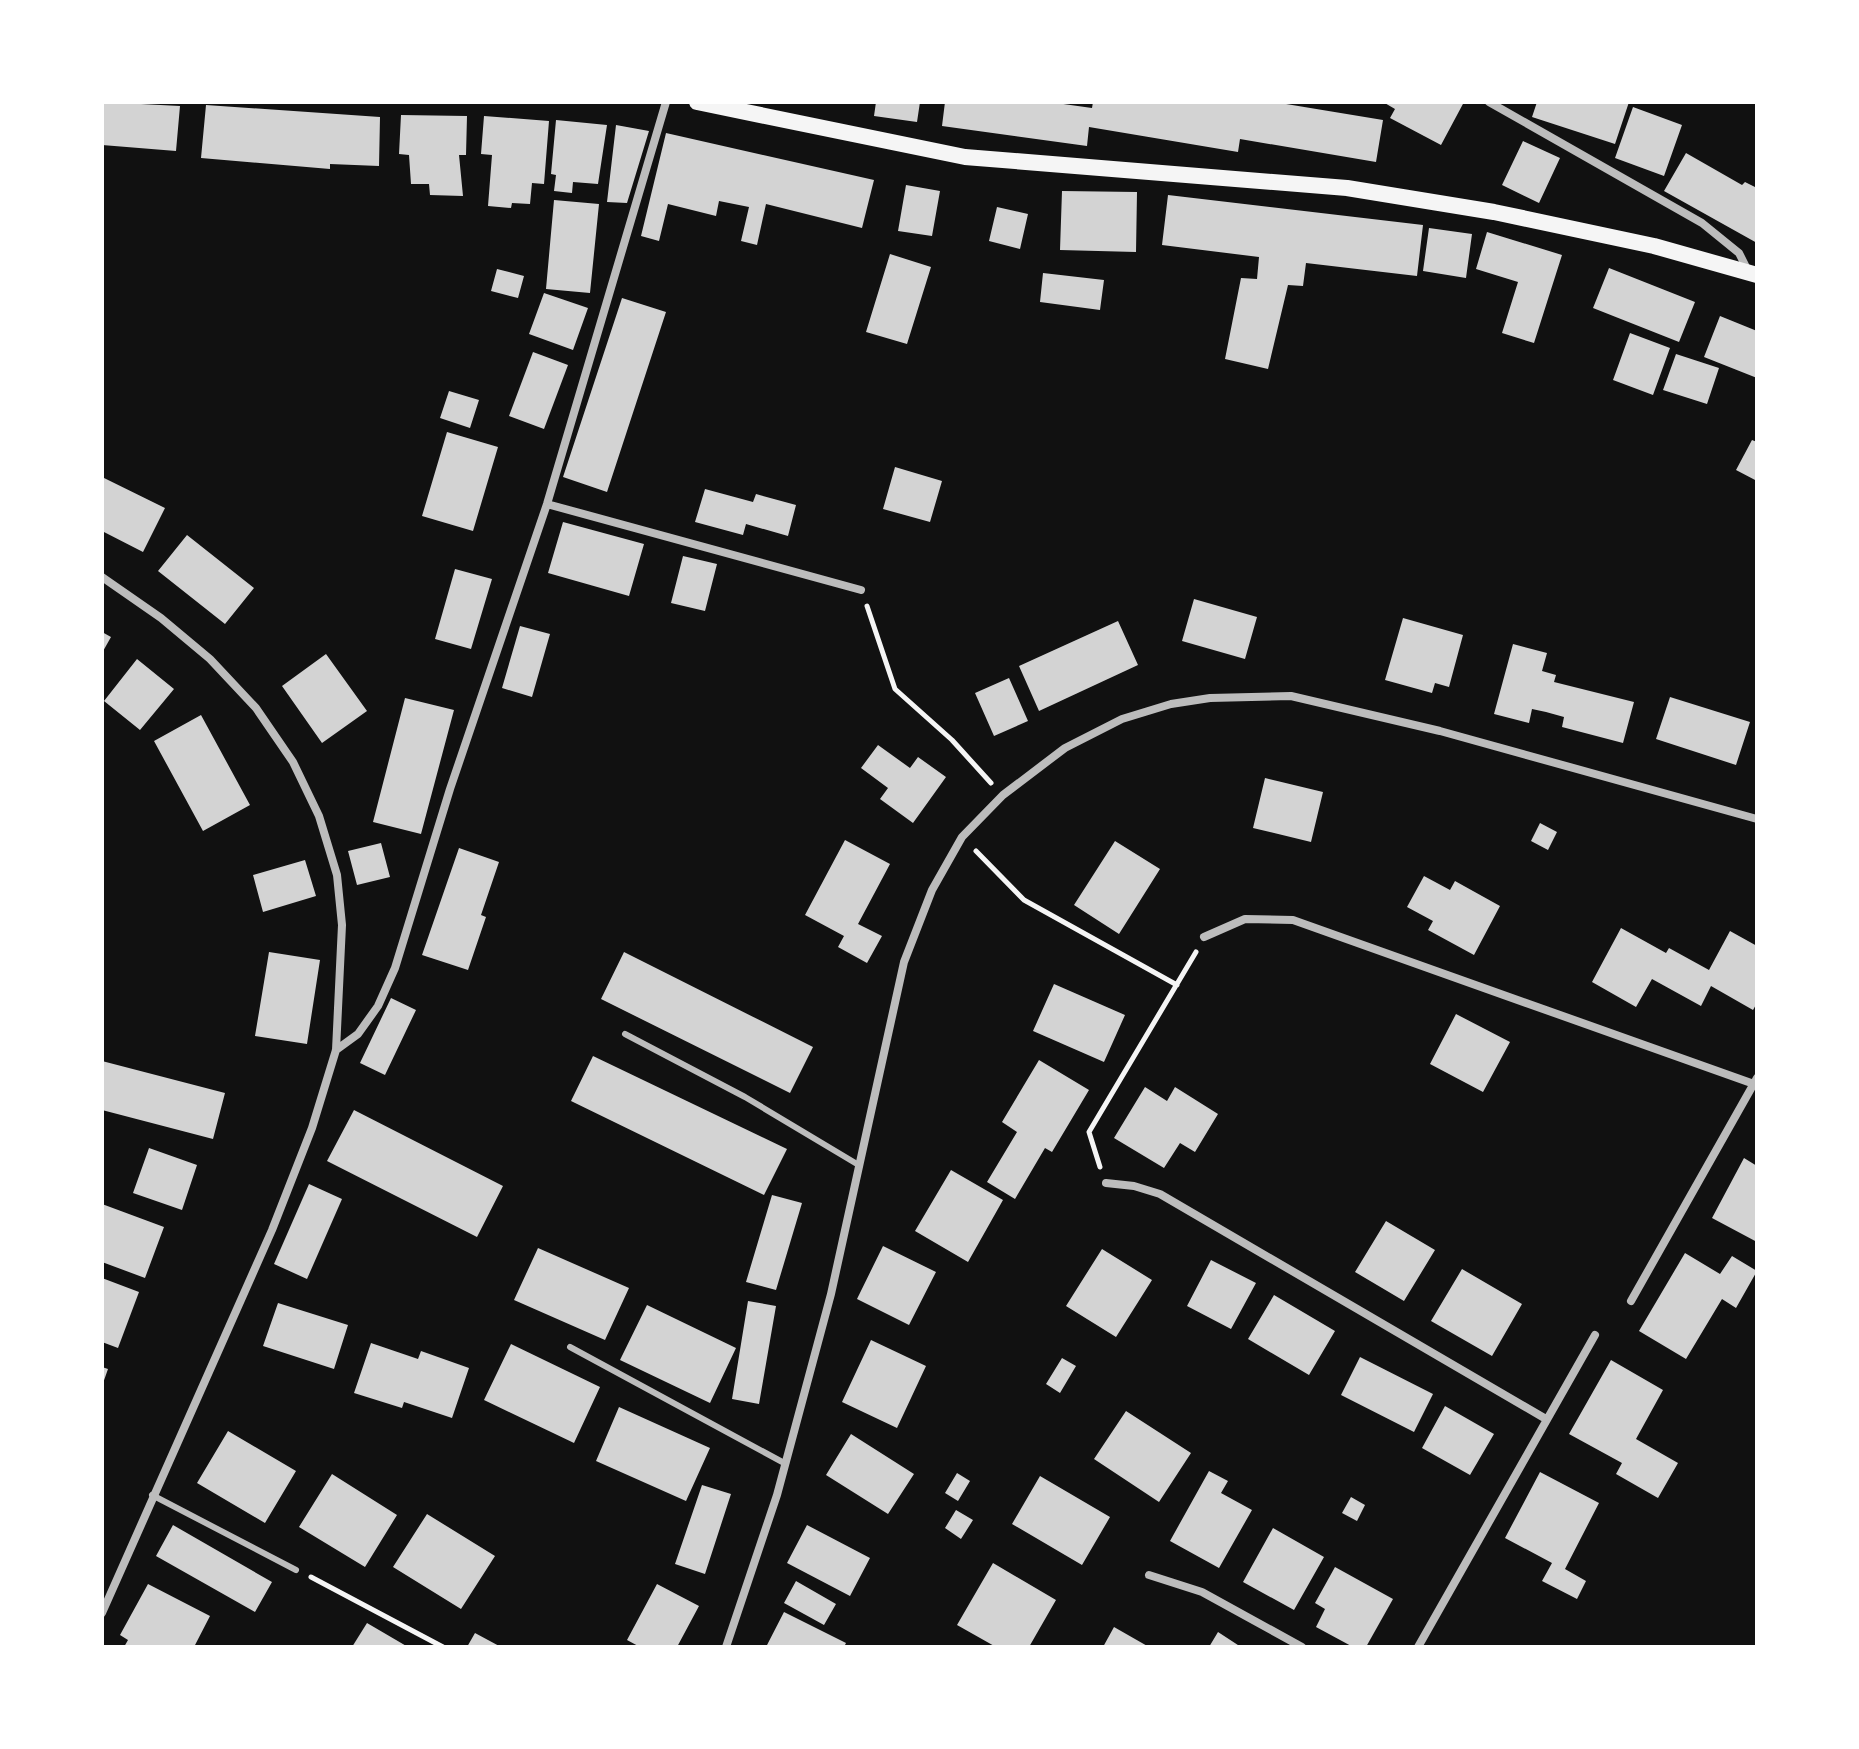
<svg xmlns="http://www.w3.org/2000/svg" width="1859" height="1749" viewBox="0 0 1859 1749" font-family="'Public Sans',sans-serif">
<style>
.building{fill:#d3d3d3}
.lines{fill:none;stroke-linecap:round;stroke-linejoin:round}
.path{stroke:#f5f5f5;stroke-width:5}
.service{stroke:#bcbcbc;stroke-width:6}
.minor{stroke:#bcbcbc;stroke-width:8}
.secondary{stroke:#f5f5f5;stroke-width:16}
</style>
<rect width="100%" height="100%" fill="#111"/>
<!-- building -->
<path class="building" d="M102 102 180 106 176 151 102 145Z
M876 102H920L917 122 874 116Z
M945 102H1049L1092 108 1093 102H1274L1383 120 1376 162 1240 139 1238 152 1089 127 1087 146 942 126Z
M1383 102H1464L1441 145 1390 118 1395 109Z
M1537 102H1629L1615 144 1532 117Z
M206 105 380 117 379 166 330 164V169L201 158Z
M1633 107 1682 125 1664 176 1615 158Z
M401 115 467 116 466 155H459L463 196 430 195 429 184H411L409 155 399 154Z
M484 116 549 121 544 184 532 183 530 204 512 203 511 208 488 206 492 155 481 154Z
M556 120 607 125 598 184 573 182 572 193 554 191 556 175 551 174Z
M616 125 649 131 627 203 607 202Z
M666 133 874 180 862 228 766 204 757 245 741 241 749 207 719 201 716 216 668 204 659 241 641 236Z
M1523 141 1560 158 1539 203 1502 185Z
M1686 153 1742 185 1745 182 1757 188V243L1664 191Z
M906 185 940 191 932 236 898 231Z
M1062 191 1137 192 1136 252 1060 250Z
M1168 195 1423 225 1417 276 1306 263 1303 286 1288 285 1268 369 1225 359 1241 278 1257 279 1259 257 1162 245Z
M554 200 599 204 590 293 546 289Z
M997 207 1028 214 1020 249 989 241Z
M1429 228 1472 234 1466 278 1423 271Z
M1487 232 1562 255 1534 343 1502 333 1518 282 1476 269Z
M890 254 931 267 907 344 866 332Z
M1609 268 1695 302 1679 342 1593 308Z
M497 269 524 276 518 298 491 291Z
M1043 273 1104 280 1100 310 1040 302Z
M544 293 588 308 573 350 529 334Z
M622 298 666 312 607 492 563 477Z
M1720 316 1757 331V378L1704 357Z
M1630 333 1670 348 1653 395 1613 380Z
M533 352 568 365 544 429 509 416Z
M1676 354 1719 368 1707 404 1663 390Z
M449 391 479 400 470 428 440 418Z
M447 432 498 447 473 531 422 516Z
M1752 440 1757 442V481L1736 470Z
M895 467 942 481 930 522 883 509Z
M102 477 165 508 143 552 102 531Z
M705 489 753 502 756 494 796 505 788 536 746 524 743 535 695 522Z
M563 522 644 544 629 596 548 573Z
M187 535 254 588 225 624 158 571Z
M683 556 717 564 705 611 671 603Z
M455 569 492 579 471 649 435 639Z
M1194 599 1257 617 1245 659 1182 641Z
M1403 618 1463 635 1449 687 1435 683 1432 693 1385 680Z
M1118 621 1138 665 1039 711 1019 666Z
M520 626 550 634 532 697 502 688Z
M102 632 111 637 102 653Z
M1513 644 1547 653 1542 671 1556 675 1554 682 1634 702 1623 743 1562 727 1564 717 1546 712 1532 709 1529 723 1494 714Z
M326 654 367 711 322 743 282 686Z
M137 659 174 689 140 730 104 701Z
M1009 678 1028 721 994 736 975 693Z
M1670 697 1750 722 1736 765 1656 739Z
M405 698 454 710 421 834 373 822Z
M201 715 250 805 203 831 154 741Z
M878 745 910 768 918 757 946 777 913 823 880 799 888 788 861 768Z
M1265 778 1323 792 1311 842 1253 828Z
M1540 823 1557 832 1548 850 1531 841Z
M845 840 890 864 858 924 882 936 867 963 838 947 844 936 805 915Z
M1115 841 1160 869 1119 934 1074 905Z
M381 843 390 877 357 885 348 851Z
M459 848 499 862 481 915 486 917 468 970 422 955Z
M305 860 316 896 263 912 253 875Z
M1424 876 1450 890 1455 881 1500 906 1474 955 1428 930 1433 921 1407 907Z
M1621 928 1666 953 1669 948 1709 970 1730 931 1757 946V1003L1753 1010 1711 986 1701 1006 1652 979 1636 1007 1592 982Z
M269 952 320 960 307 1044 255 1036Z
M624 952 813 1047 790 1093 601 999Z
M1054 984 1125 1015 1104 1062 1033 1031Z
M391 998 416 1010 385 1075 360 1063Z
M1456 1014 1510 1042 1483 1092 1430 1064Z
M593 1056 787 1149 764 1195 571 1101Z
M1039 1060 1089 1090 1052 1152 1045 1148 1015 1199 987 1182 1017 1132 1002 1122Z
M102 1061 225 1093 213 1139 102 1110Z
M1145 1087 1167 1101 1175 1087 1218 1114 1195 1152 1180 1143 1164 1168 1114 1138Z
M354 1110 503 1186 477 1237 327 1161Z
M149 1148 197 1165 182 1210 133 1193Z
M1744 1158 1757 1166V1242L1712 1218Z
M951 1170 1003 1200 968 1262 915 1231Z
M309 1184 342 1199 307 1279 274 1264Z
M772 1195 802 1203 776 1290 746 1282Z
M102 1204 164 1227 145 1278 102 1262Z
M1386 1221 1435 1250 1404 1301 1355 1272Z
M883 1246 936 1272 909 1325 857 1299Z
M538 1248 629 1288 605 1340 514 1300Z
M1102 1249 1152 1280 1116 1337 1066 1306Z
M1685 1253 1720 1274 1732 1256 1757 1271 1736 1308 1722 1299 1686 1359 1639 1331Z
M1211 1260 1256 1283 1231 1329 1187 1306Z
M1462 1269 1522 1304 1492 1356 1431 1321Z
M102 1278 139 1292 118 1348 102 1342Z
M1274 1295 1335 1331 1309 1375 1248 1339Z
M748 1301 776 1306 759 1404 732 1399Z
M278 1303 348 1325 334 1369 263 1346Z
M647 1305 736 1348 710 1403 620 1360Z
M871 1340 926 1366 897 1428 842 1402Z
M371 1343 418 1359 421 1351 469 1368 452 1418 404 1402 402 1408 354 1393Z
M511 1344 600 1387 574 1443 484 1400Z
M1360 1357 1433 1394 1414 1432 1341 1395Z
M1062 1358 1076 1366 1060 1393 1046 1384Z
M1611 1360 1663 1390 1636 1439 1678 1463 1658 1498 1616 1474 1622 1463 1569 1434Z
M102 1367 108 1369 102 1386Z
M1445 1406 1494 1434 1470 1475 1422 1448Z
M619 1407 710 1448 686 1501 596 1461Z
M1126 1411 1191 1453 1159 1502 1094 1459Z
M228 1431 296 1471 265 1523 197 1483Z
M851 1434 914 1474 888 1514 826 1475Z
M1209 1471 1228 1481 1221 1493 1252 1510 1219 1568 1170 1541Z
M1540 1472 1599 1503 1565 1569 1586 1581 1577 1599 1542 1581 1552 1563 1505 1538Z
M957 1473 970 1481 958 1501 945 1493Z
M332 1474 397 1515 365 1567 299 1527Z
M1040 1476 1110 1517 1082 1565 1012 1524Z
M702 1485 731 1494 705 1574 675 1564Z
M1351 1497 1365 1505 1357 1521 1342 1513Z
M956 1510 973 1520 961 1539 945 1528Z
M427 1514 495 1556 461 1609 393 1567Z
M173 1525 272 1582 255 1612 156 1556Z
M807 1525 870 1558 850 1596 787 1563Z
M1273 1528 1324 1557 1294 1610 1243 1582Z
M993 1563 1056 1600 1029 1647H996L957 1625Z
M1335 1567 1393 1599 1366 1647H1353L1316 1627 1325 1609 1315 1603Z
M796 1581 836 1604 824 1625 784 1603Z
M148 1584 210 1616 194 1647H124L128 1640 120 1635Z
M657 1584 699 1606 677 1647H640L627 1640Z
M784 1612 846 1643 844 1647H766Z
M367 1623 408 1647H352Z
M1114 1627 1149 1647H1103Z
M1218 1632 1241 1647H1209Z
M475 1633 501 1647H467Z"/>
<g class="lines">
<!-- path -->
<path class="path" d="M867 606 895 689 952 740 991 783
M976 851 1024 900 1177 985
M1100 1167 1089 1132 1196 952
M311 1577 443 1647"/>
<!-- service -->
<path class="service" d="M625 1034 745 1097 857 1164
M570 1347 786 1464
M152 1495 296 1570"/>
<!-- minor -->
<path class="minor" d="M1489 102 1702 223 1739 253 1748 271
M547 504 861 590
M102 577 161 618 210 659 256 708 293 762 319 816 337 875 342 925 336 1050 312 1128 272 1230 102 1613
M1204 937 1245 919 1293 920 1754 1084
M336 1050 358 1034 378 1006 395 968 450 789 547 504 666 102
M1106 1183 1134 1186 1160 1194 1546 1419
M1631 1301 1757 1078
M1149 1575 1202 1592 1302 1647
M726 1647 777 1495 831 1294 904 962 932 890 962 837 1003 795 1065 748 1122 719 1171 704 1210 698 1291 696 1440 731 1757 819
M1418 1647 1595 1335"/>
<!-- secondary -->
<path class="secondary" d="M697 102 965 157 1347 188 1494 212 1654 246 1757 275"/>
</g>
<!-- border -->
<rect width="1859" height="1749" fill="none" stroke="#ffffff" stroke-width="208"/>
</svg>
